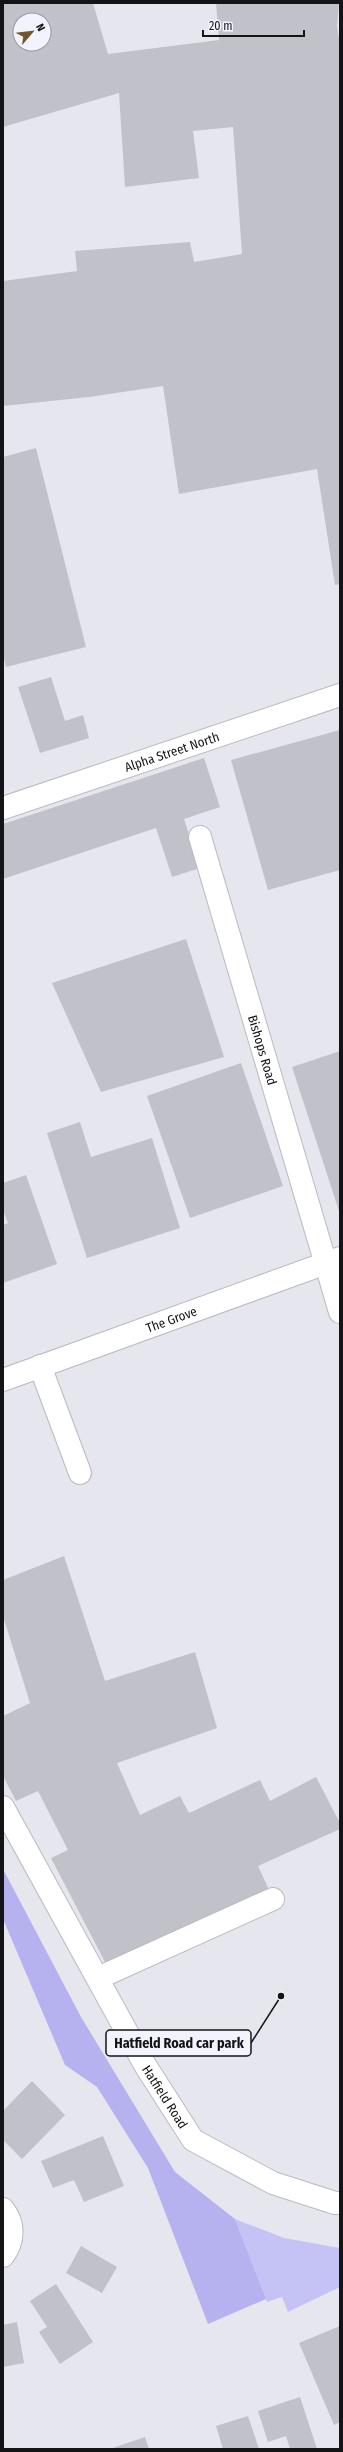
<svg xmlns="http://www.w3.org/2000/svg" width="343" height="2452" viewBox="0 0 343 2452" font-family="'Fira Sans Condensed',sans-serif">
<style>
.green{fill:#c5c3f5}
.forest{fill:#b5b2ef}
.building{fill:#c1c1ca;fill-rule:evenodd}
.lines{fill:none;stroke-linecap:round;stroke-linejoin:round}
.minor-casing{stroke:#babac3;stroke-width:24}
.minor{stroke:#fff;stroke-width:22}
.labels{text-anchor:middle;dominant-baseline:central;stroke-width:3.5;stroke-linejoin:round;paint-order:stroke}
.street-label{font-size:13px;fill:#141417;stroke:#f3f3fd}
.leader{fill:none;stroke:#141417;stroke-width:1.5}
.callout-dot{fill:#141417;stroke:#f3f3fd;stroke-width:1.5}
.callout{fill:#f3f3fd;stroke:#141417;stroke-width:1.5}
.callout-label{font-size:14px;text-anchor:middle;font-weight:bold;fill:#141417}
</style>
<rect width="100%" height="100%" fill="#e6e6ef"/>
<!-- green -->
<path class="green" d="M235 2219 284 2238 340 2248V2287L288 2312 282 2297 267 2302Z"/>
<!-- forest -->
<path class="forest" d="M3 1869 81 2017 175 2172 235 2219 266 2299 208 2324 148 2168 97 2087 65 2065 3 1919Z"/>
<!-- building -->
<path class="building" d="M3 3H93L108 54 219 40 216 3H339L337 26 340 46V584L335 585 317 469 179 494 163 386 89 397 3 406V281L77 271 75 251 190 242 194 262 242 254 233 127 193 131 199 178 125 187 119 93 3 127ZM20 20H44V44H20Z
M36 448 86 647 6 667 3 655V457Z
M51 677 65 721 83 715 89 738 40 753 18 687Z
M340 730V870L268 890 231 760Z
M204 758 220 807 184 819 200 868 172 877 156 828 3 879V824Z
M186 939 224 1057 101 1092 52 983Z
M340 1051V1214L292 1067Z
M241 1063 283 1186 190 1218 147 1096Z
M80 1122 91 1157 152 1138 180 1228 87 1258 47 1133Z
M26 1175 57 1264 3 1283V1225L8 1223 3 1210V1183Z
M64 1556 105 1681 195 1652 217 1728 117 1763 140 1815 180 1796 189 1813 260 1780 270 1801 316 1777 340 1823V1829L258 1866 270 1892 106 1964 51 1858 68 1850 38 1791 16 1801 3 1776V1716L30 1703 3 1616V1580Z
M32 2081 65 2115 22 2159 3 2140V2111Z
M103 2136 124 2186 84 2202 74 2180 53 2188 41 2161Z
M81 2246 117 2267 102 2293 66 2273Z
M56 2284 93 2342 60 2364 39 2332 47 2327 30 2301Z
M17 2322 24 2363 3 2367V2325Z
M340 2326V2422L334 2425 299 2343Z
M300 2397 317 2449H290L286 2436 268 2442 258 2411Z
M248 2416 259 2449H223L216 2426Z
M145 2437 149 2449H110Z"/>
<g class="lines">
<!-- minor casing -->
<g class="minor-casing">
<g id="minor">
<path id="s1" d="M3 808 340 695"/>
<path id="s2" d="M200 837 340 1312"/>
<path d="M40 1366 80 1473"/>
<path id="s3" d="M3 1380 340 1258"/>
<path id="s4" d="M3 1807 145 2065 193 2140 273 2183 335 2203H340"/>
<path d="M98 1978 273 1899"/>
<path d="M3 2209C15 2224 14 2241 3 2256"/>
</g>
</g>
<!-- minor -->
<use href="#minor" class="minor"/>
</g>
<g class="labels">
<!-- street labels -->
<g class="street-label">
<text stroke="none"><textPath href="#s1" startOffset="178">Alpha Street North</textPath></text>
<text stroke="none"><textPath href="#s2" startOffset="222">Bishops Road</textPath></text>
<text stroke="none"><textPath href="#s3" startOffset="179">The Grove</textPath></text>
<text stroke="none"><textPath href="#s4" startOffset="332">Hatfield Road</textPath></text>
</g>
</g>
<!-- callouts -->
<path class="leader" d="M281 1996L251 2043"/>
<circle class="callout-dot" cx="281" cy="1996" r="4"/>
<rect class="callout" x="106" y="2030" width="145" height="26" rx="4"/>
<g class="callout-label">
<text x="179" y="2048">Hatfield Road car park</text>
</g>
<!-- border -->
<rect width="343" height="2452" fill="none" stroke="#141417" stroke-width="8"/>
<!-- north arrow -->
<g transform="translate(32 32) rotate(62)"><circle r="19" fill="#f3f3fd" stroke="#9a9aa1"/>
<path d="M0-3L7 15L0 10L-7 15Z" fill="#735629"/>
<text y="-6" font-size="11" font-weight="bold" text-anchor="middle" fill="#141417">N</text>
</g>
<!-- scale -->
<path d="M203 30v6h101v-6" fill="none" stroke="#141417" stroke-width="2"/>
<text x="209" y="30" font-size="12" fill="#141417" stroke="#f3f3fd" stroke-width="3" paint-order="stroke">20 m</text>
</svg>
